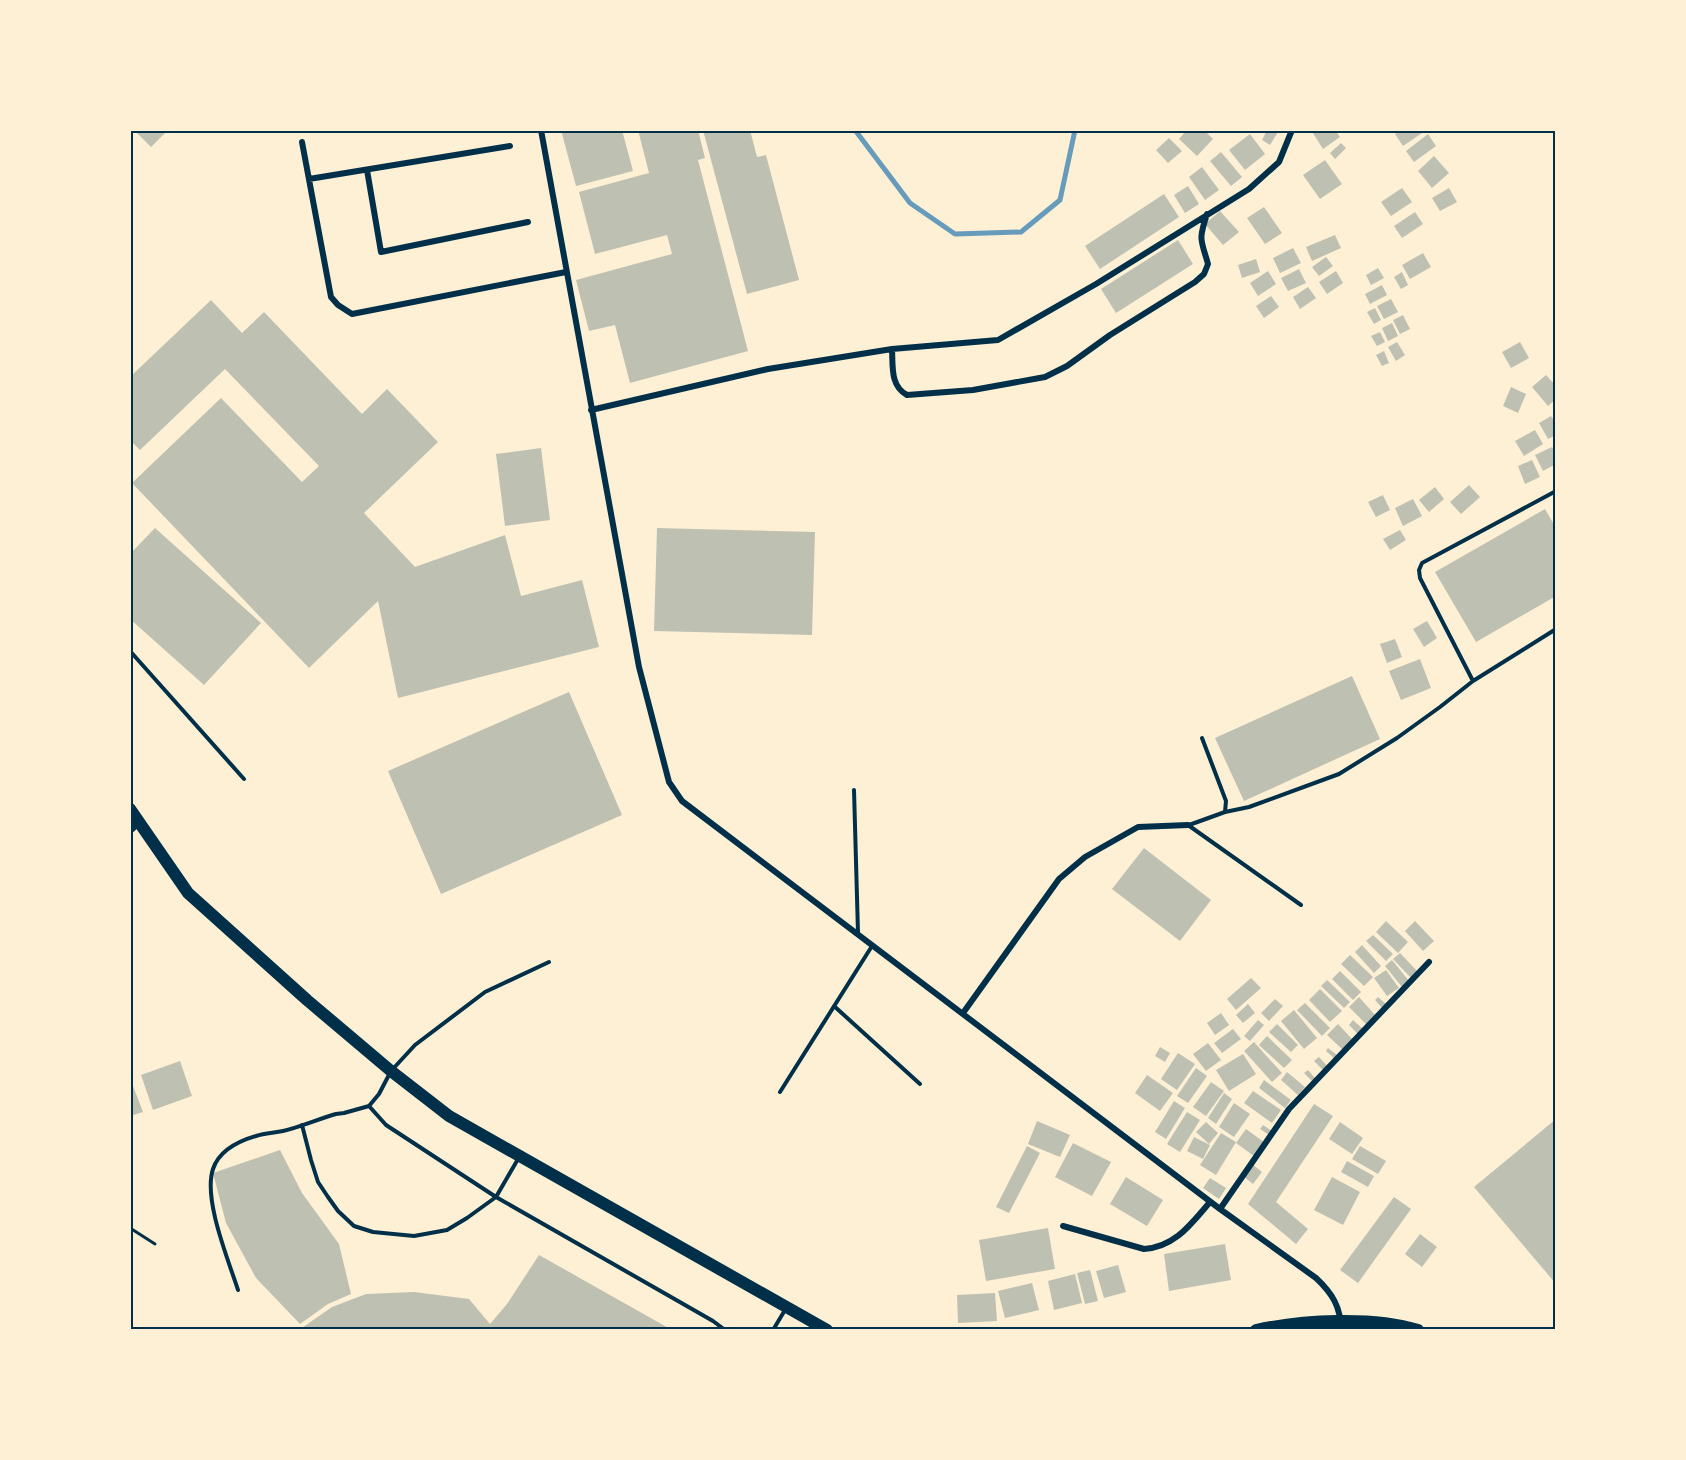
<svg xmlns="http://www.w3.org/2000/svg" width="1686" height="1460" viewBox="0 0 1686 1460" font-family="Montserrat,sans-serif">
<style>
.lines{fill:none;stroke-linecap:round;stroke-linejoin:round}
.stream{stroke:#669bbc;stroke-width:5}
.building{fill:#bec0b2}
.path{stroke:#003049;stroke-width:3}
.service{stroke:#003049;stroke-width:4}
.minor{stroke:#003049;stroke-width:6}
.primary{stroke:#003049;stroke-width:12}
.neatline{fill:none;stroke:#003049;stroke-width:2}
</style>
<rect width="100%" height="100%" fill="#fdf0d5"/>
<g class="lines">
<!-- stream -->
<path class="stream" d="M855 130 910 203 955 234 1021 232 1060 200 1075 130"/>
</g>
<!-- building -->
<path class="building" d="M134 130H163L165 133 151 147Z
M561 130H622L633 171 576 186Z
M638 130H698L705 158 698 160 748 351 630 383 615 325 589 331 576 280 672 254 667 235 595 254 579 192 649 173Z
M703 130H750L757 157 766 155 799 280 747 294Z
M1187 130H1204L1213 139 1197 156 1179 139Z
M1267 130 1278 132 1270 145 1262 140Z
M1311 130H1335L1340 137 1323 149Z
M1400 130H1420L1422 133 1403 146 1395 134Z
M1250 134 1265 154 1245 170 1229 150Z
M1428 134 1436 146 1414 162 1406 151Z
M1169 138 1182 151 1168 163 1156 150Z
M1341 143 1346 148 1335 159 1330 153Z
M1221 152 1242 177 1231 186 1210 161Z
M1434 156 1449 173 1432 188 1418 171Z
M1325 160 1342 184 1320 199 1303 175Z
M1202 167 1219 190 1205 200 1189 177Z
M1188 186 1199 204 1185 213 1174 195Z
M1402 188 1412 202 1391 216 1381 202Z
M1449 188 1457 202 1440 211 1432 198Z
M1164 194 1179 217 1100 269 1085 246Z
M1264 207 1282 233 1265 244 1247 218Z
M1220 211 1239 232 1223 245 1205 224Z
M1415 212 1423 224 1402 238 1394 226Z
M1335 235 1341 248 1312 261 1306 247Z
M1178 240 1193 264 1116 313 1101 289Z
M1293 248 1301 263 1280 273 1273 258Z
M1423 253 1431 267 1410 279 1402 265Z
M1326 257 1333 266 1319 276 1312 267Z
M1256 259 1260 272 1242 278 1238 265Z
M1378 268 1384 278 1371 285 1366 275Z
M1299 269 1306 283 1288 291 1281 278Z
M1268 271 1276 284 1258 296 1250 283Z
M1336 271 1343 283 1327 294 1319 282Z
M1402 272 1408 285 1401 289 1394 277Z
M1382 285 1387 295 1370 304 1365 294Z
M1308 287 1316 298 1300 309 1293 297Z
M1271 296 1279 307 1264 318 1256 306Z
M1391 299 1398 312 1384 319 1377 306Z
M211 300 242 333 264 312 362 414 387 389 438 442 364 513 415 567 505 535 521 596 582 580 599 647 398 698 378 601 309 668 132 483 221 398 302 482 319 466 225 369 140 450 130 440V377Z
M1375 308 1381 320 1374 324 1367 312Z
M1403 315 1410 329 1400 334 1393 320Z
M1392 323 1398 336 1388 341 1382 328Z
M1380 332 1385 342 1377 346 1371 336Z
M1397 342 1405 355 1396 361 1388 347Z
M1520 342 1529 358 1511 368 1502 352Z
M1384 351 1389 363 1382 366 1376 355Z
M1546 375 1556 386V399L1548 406 1532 387Z
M1511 387 1526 394 1518 413 1503 406Z
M1551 416 1556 423V435L1548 439 1539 423Z
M1535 430 1543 444 1524 456 1515 441Z
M1552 447 1556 454V464L1543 471 1535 455Z
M541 448 550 520 505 526 496 454Z
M1532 460 1540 477 1525 484 1518 466Z
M1469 485 1480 497 1461 514 1450 502Z
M1435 487 1444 499 1429 512 1419 500Z
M1383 495 1390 510 1376 517 1368 502Z
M1413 499 1422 516 1403 526 1395 508Z
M1545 509 1556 528V596L1476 642 1435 572Z
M155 528 261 623 204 685 130 619V554Z
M657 528 815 532 812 635 654 631Z
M1400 530 1406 540 1390 550 1383 539Z
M1427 621 1437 638 1424 647 1413 629Z
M1395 639 1402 657 1387 663 1380 644Z
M1420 659 1431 688 1401 700 1389 671Z
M1352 676 1380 739 1244 801 1215 738Z
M569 692 622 815 441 894 388 771Z
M1144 848 1211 900 1180 941 1112 889Z
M1386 921 1408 942 1398 953 1376 932Z
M1415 921 1434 941 1423 951 1405 931Z
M1373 935 1393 954 1386 961 1366 941Z
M1362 945 1381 966 1374 973 1355 952Z
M1400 953 1418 972 1411 978 1393 959Z
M1350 955 1373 977 1364 986 1341 964Z
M1392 960 1409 981 1402 987 1385 966Z
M1386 970 1399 988 1387 996 1374 978Z
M1340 971 1361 992 1353 1000 1332 979Z
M1251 978 1261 988 1236 1010 1227 999Z
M1327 980 1350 1002 1344 1008 1321 986Z
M1320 989 1342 1011 1330 1022 1309 1000Z
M1359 997 1375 1015 1366 1024 1349 1007Z
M1378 997 1386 1004 1382 1008 1375 1000Z
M1275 999 1283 1006 1269 1021 1261 1013Z
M1305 1003 1330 1028 1322 1036 1297 1010Z
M1248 1004 1255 1013 1243 1023 1236 1015Z
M1294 1010 1317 1038 1304 1049 1281 1021Z
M1221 1013 1229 1025 1215 1035 1207 1023Z
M1258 1020 1264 1025 1250 1041 1244 1036Z
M1353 1020 1363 1029 1358 1034 1349 1025Z
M1277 1024 1298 1045 1291 1052 1269 1032Z
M1338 1024 1353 1040 1343 1050 1327 1035Z
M1233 1029 1241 1039 1222 1053 1214 1043Z
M1267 1036 1292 1060 1284 1068 1259 1045Z
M1254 1042 1282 1073 1272 1082 1244 1051Z
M1208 1043 1221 1060 1206 1071 1193 1054Z
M1160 1047 1170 1053 1165 1062 1155 1056Z
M1328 1048 1337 1055 1334 1058 1326 1051Z
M1178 1053 1195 1064 1177 1090 1161 1079Z
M1243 1054 1256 1074 1229 1091 1216 1070Z
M1319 1057 1328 1067 1324 1071 1314 1061Z
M180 1061 192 1096 153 1110 141 1075Z
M1196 1068 1207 1076 1188 1103 1177 1096Z
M1308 1070 1315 1078 1312 1081 1304 1073Z
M1287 1072 1305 1087 1298 1095 1281 1080Z
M1147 1075 1173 1093 1160 1111 1135 1093Z
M130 1078 143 1112 130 1116Z
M1264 1080 1291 1100 1285 1108 1259 1088Z
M1211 1082 1224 1091 1206 1116 1193 1107Z
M1253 1091 1281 1110 1272 1123 1244 1103Z
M1224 1093 1232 1099 1216 1124 1208 1118Z
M1174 1101 1185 1108 1166 1139 1155 1132Z
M1234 1103 1250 1114 1234 1137 1219 1127Z
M1314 1104 1333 1116 1276 1202 1308 1229 1296 1244 1248 1204Z
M1187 1112 1200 1120 1180 1152 1167 1144Z
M1556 1119V1284L1474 1187Z
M1037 1121 1070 1135 1060 1157 1028 1144Z
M1206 1122 1218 1133 1209 1144 1196 1132Z
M1340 1122 1363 1138 1352 1154 1329 1139Z
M1263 1125 1272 1131 1269 1135 1260 1129Z
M1246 1129 1264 1142 1254 1156 1236 1143Z
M1221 1133 1236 1142 1216 1175 1200 1165Z
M1194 1137 1210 1145 1203 1159 1187 1151Z
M1073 1143 1111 1162 1092 1196 1055 1177Z
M1027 1146 1040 1153 1009 1213 996 1207Z
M1360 1146 1386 1161 1378 1174 1352 1159Z
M280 1150 302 1193 339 1244 351 1294 328 1304 300 1324 256 1278 226 1223 213 1173Z
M1347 1161 1374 1176 1368 1187 1341 1172Z
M1252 1164 1262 1172 1253 1184 1243 1176Z
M1126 1177 1163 1200 1147 1226 1110 1204Z
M1332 1177 1360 1192 1343 1225 1314 1210Z
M1210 1178 1226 1188 1219 1199 1203 1188Z
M1394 1197 1411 1209 1358 1283 1340 1270Z
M1048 1228 1055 1269 986 1281 979 1240Z
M1420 1234 1437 1247 1422 1267 1405 1254Z
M1225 1244 1231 1280 1169 1291 1164 1254Z
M539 1255 672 1330H299L332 1307 366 1294 414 1292 469 1299 490 1324 507 1304Z
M1118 1265 1126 1292 1104 1298 1096 1271Z
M1090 1270 1098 1301 1085 1304 1077 1273Z
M1075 1274 1082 1303 1054 1310 1048 1281Z
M1032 1283 1039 1310 1005 1318 998 1291Z
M995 1293 997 1321 958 1323 957 1295Z"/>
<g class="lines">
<!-- path -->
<path class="path" d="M130 1228 155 1244"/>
<!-- service -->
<path class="service" d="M130 651 244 779
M1473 681 1420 578 1419 570 1422 563 1556 491
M854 790 858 933
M1225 812 1249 807 1339 774 1397 738 1440 707 1473 681 1556 629
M1188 825 1301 905
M1189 825 1225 812 1226 801 1202 738
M549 962 485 992 415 1045 391 1071 379 1094 369 1106 386 1125 496 1197 713 1321 725 1330
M834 1006 920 1084
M780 1092 872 946
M302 1125 311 1160 318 1182 328 1197 338 1211 354 1226 373 1232 414 1236 447 1230 467 1218 496 1197 518 1159
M238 1290C228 1259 203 1199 213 1169 219 1151 239 1141 256 1136 265 1133 274 1133 283 1131 301 1127 318 1119 336 1114L344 1113 369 1106
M773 1330 785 1310"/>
<!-- minor -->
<path class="minor" d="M541 130 639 667 669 782 682 801 1220 1209 1316 1278C1332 1293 1341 1307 1341 1330
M302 142 331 297 338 305 352 314 566 272
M367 170 381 252 528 222
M309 179 510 146
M892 349C893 366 890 386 907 395L973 390 1045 377 1067 366 1110 335 1195 282 1204 274 1208 264C1201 239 1198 241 1207 214
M591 410 768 369 892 349 998 340 1096 284 1249 189 1279 162 1292 130
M130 831 139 823
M963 1013 1059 879 1085 857 1138 827 1188 825
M1220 1209 1289 1109 1429 962
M1063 1226 1144 1249C1175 1247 1191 1224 1210 1202"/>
<!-- primary -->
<path class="primary" d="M130 809 188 893 307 1000 391 1071 449 1116 827 1330
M1256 1330C1302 1320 1373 1316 1418 1330"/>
</g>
<!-- border -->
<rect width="1686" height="1460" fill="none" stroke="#fdf0d5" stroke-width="264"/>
<rect x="132" y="132" width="1422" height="1196" class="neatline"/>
</svg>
